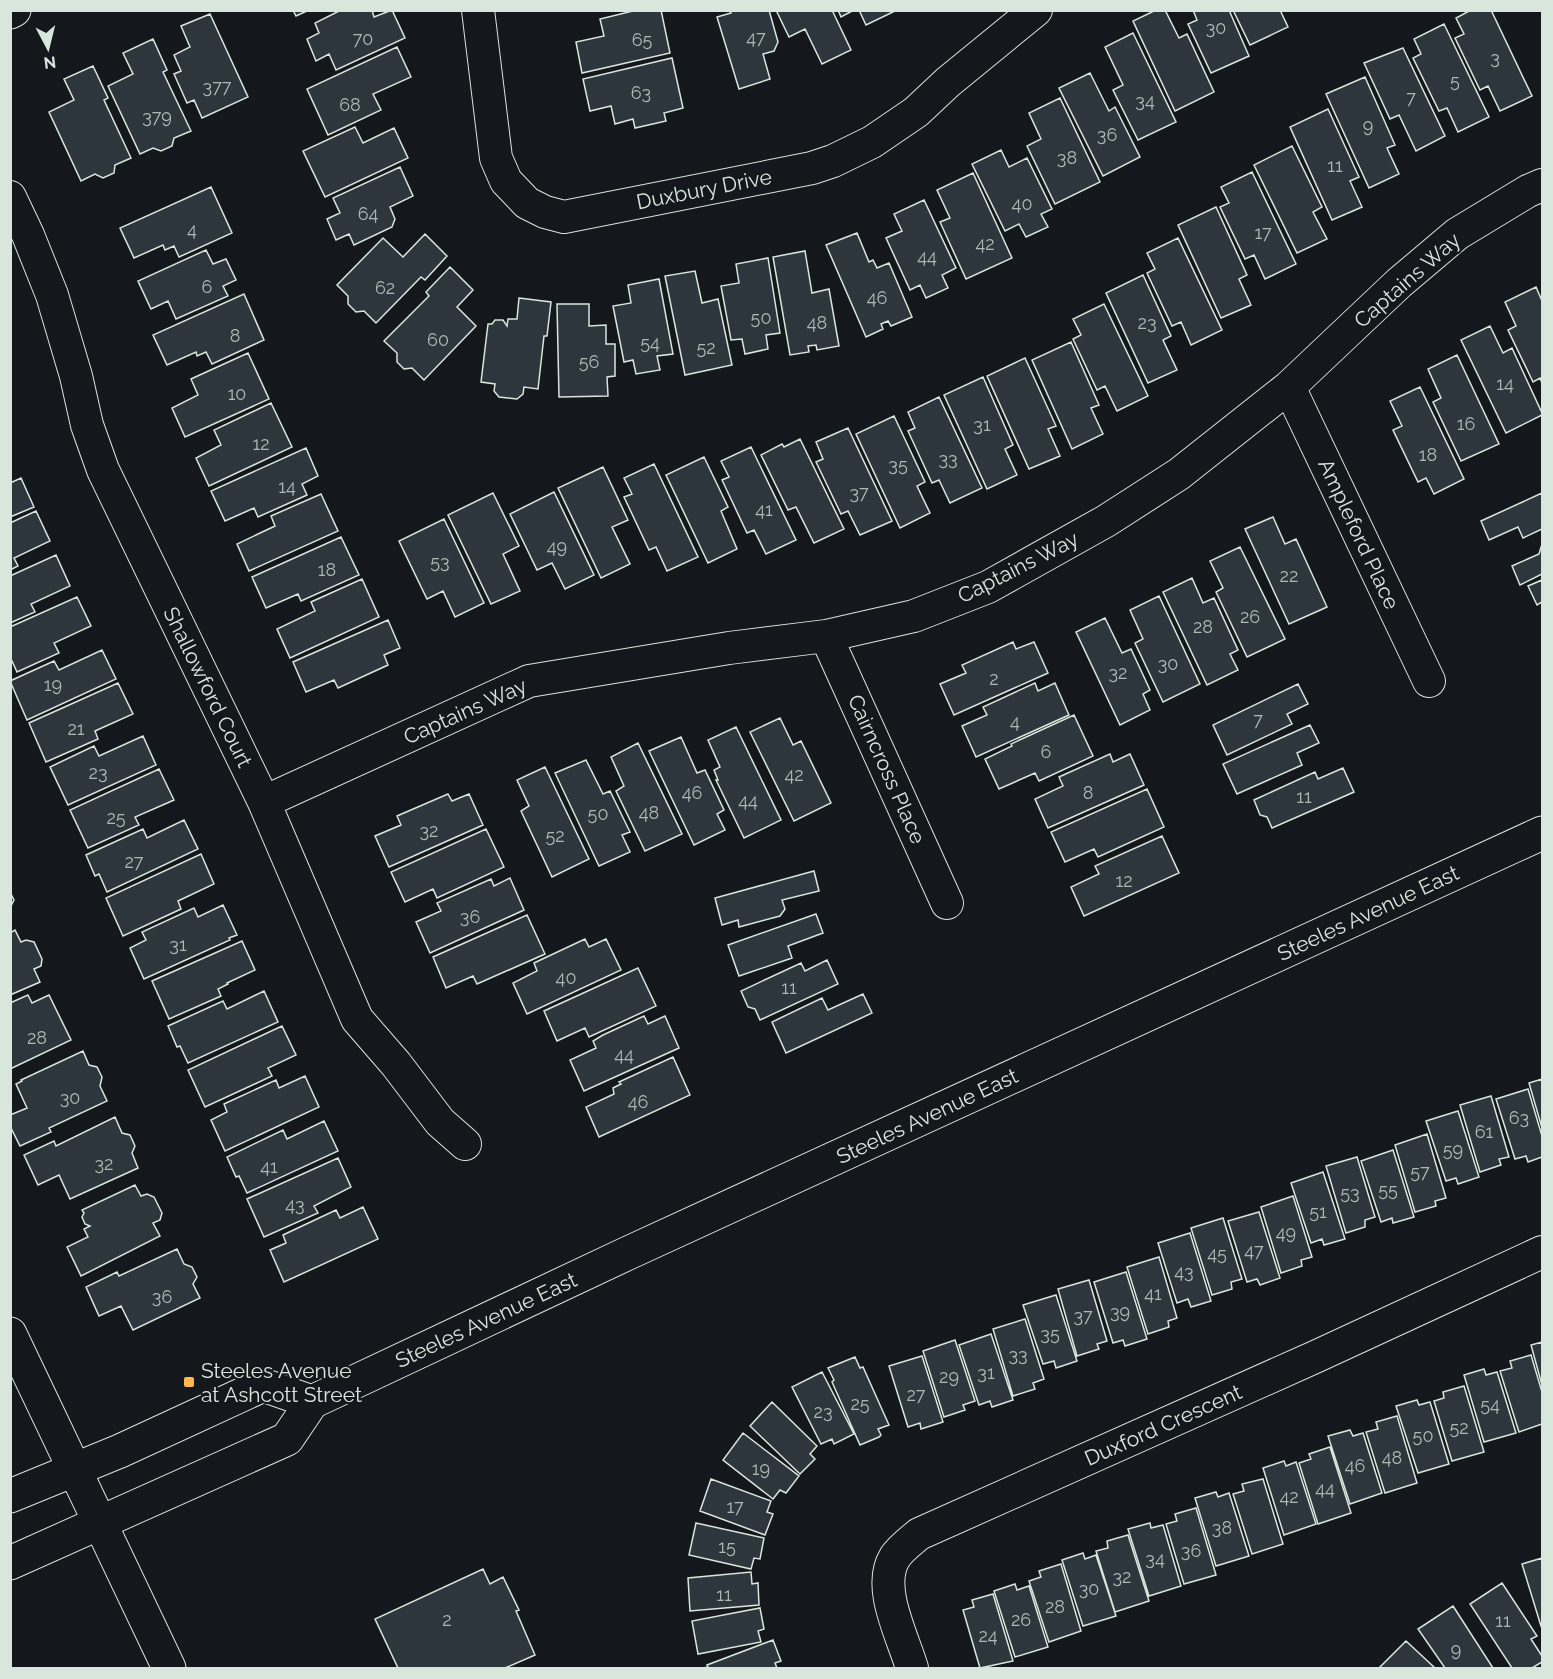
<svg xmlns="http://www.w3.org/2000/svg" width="1553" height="1679" viewBox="0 0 1553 1679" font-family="Raleway,sans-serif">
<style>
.building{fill:#2c363c;stroke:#d8e6dc;stroke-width:1.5}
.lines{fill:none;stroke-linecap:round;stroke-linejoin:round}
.street-casing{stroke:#d8e6dc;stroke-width:34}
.secondary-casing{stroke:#d8e6dc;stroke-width:35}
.street{stroke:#14181c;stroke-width:32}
.secondary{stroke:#14181c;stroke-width:33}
.poi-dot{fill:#ffb74d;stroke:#14181c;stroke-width:2}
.labels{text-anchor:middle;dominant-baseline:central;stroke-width:4.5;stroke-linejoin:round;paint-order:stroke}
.number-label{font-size:18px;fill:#adbab4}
.street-label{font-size:21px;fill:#d8e6dc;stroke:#14181c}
.poi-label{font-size:21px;fill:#d8e6dc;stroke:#14181c;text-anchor:start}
</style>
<rect width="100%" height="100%" fill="#14181c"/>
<!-- building -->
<path class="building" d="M293 10H309L296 16Z
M341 10H372L374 17 392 10 405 38 336 70 329 54 316 61 307 39 319 33 315 23Z
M637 10H661L670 53 582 73 576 42 604 36 600 19Z
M730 10H769L778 42 774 51 763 54 770 79 739 89 717 17 731 13Z
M776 10H832L851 50 822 64 805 29 789 37Z
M838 10H854L841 17Z
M859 10H895V11L866 25Z
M1156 10H1165L1179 38 1187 34 1214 92 1175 111 1133 21Z
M1193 10H1229L1249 56 1211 73 1188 24 1197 20Z
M1233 10H1280L1288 27 1250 45Z
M1471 10H1491L1532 96 1500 111 1488 86 1480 90 1455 38 1464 34 1456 18Z
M210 14 248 97 202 118 194 100 187 103 174 74 181 71 174 55 190 47 181 26Z
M1444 24 1489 117 1458 132 1447 108 1439 111 1413 58 1421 54 1414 39Z
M1133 33 1176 122 1138 140 1113 90 1123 85 1105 47Z
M153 39 167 70 163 72 191 131 174 138 172 146 161 151 153 148 140 154 108 86 133 74 123 53Z
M397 47 411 77 373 94 381 110 328 135 307 89Z
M1403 48 1445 136 1416 151 1399 115 1390 119 1364 63Z
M672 58 683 108 664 113 666 121 635 128 633 119 615 124 611 106 590 111 583 79Z
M93 66 108 98 104 100 131 158 115 165 114 173 103 178 95 174 81 181 49 112 74 100 64 79Z
M1090 73 1109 111 1115 107 1140 157 1103 176 1059 88Z
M1365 77 1395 145 1387 148 1399 174 1369 188 1326 94Z
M1060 98 1100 182 1055 204 1027 146 1041 139 1029 113Z
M1328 109 1359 177 1350 181 1362 207 1332 220 1290 127Z
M355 127 363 143 394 128 408 158 325 197 303 151Z
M1292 146 1322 207 1313 212 1327 239 1297 253 1254 165Z
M1001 150 1009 167 1027 158 1052 209 1041 214 1048 227 1026 237 1019 224 1005 231 972 164Z
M400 167 413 196 390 207 395 219 392 227 354 245 349 234 336 240 327 219 340 213 333 198Z
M1252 172 1296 264 1265 279 1254 255 1245 259 1220 207 1229 203 1221 187Z
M973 173 1012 258 966 279 940 222 950 218 937 190Z
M211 187 232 233 179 257 174 246 165 250 163 245 134 258 120 228Z
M924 200 956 268 942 275 948 288 926 298 920 285 910 290 886 238 902 231 894 214Z
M1216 207 1247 275 1239 279 1251 305 1221 318 1178 225Z
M857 233 869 262 873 260 877 268 889 263 912 317 891 326 888 321 881 324 883 329 866 337 826 245Z
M425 234 447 256 425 280 421 277 376 323 364 311 356 312 348 304V296L337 285 383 238 403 257Z
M1178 238 1222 330 1191 345 1181 322 1172 326 1147 273 1155 269 1147 253Z
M206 250 213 264 226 259 236 280 223 286 228 296 176 319 168 301 151 309 138 281Z
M805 251 812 293 829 289 839 346 817 350 816 345 808 346 809 352 790 355 773 257Z
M768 258 780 333 766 335 768 349 745 354 742 339 731 340 721 286 739 283 736 264Z
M450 267 473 290 457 307 476 326 424 380 412 368 404 369 397 362V353L384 341 429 296 426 292Z
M695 271 702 303 718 299 732 365 685 375 665 276Z
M1143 275 1171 336 1163 340 1177 370 1148 383 1106 293Z
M659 279 673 354 657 356 660 370 636 374 633 360 624 362 613 306 631 303 628 285Z
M1536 287 1542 301V383L1540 378 1533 382 1508 330 1516 326 1505 302Z
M244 294 264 340 212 364 206 352 197 356 196 352 167 365 153 335Z
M519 298 551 302 547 336H544L538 389 524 387 523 394 517 399 499 397 494 391 495 384 481 382 488 324H492L495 320H503L507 326 508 319H517Z
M557 304H589V326L606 325V344H615V376L607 377 608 396 559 397Z
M1104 304 1148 396 1117 411 1105 386 1097 390 1073 339 1081 335 1073 319Z
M1490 326 1503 353 1512 348 1542 413V415L1506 433 1461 340Z
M1071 342 1099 405 1091 408 1103 434 1072 449 1032 360Z
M248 353 269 399 185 437 172 408 198 395 191 379Z
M1457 355 1499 444 1461 461 1433 402 1441 398 1428 369Z
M1025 358 1056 426 1048 429 1060 456 1029 469 987 376Z
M983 377 1013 445 1005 449 1017 475 987 489 944 395Z
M1420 387 1464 479 1434 494 1426 478 1418 482 1393 430 1402 426 1390 401Z
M939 397 982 488 950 503 939 480 932 483 908 431 915 428 908 412Z
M271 403 292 447 209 486 196 458 221 445 214 430Z
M894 416 925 482 917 486 930 513 900 528 856 434Z
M848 428 892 521 860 535 848 511 841 514 816 462 823 459 816 442Z
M800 439 844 529 814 543 796 507 788 510 761 455 782 444 784 447Z
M751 447 796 540 766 554 754 530 747 533 722 480 729 477 721 461Z
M306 448 318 476 302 484 307 495 258 517 254 508 225 521 211 491Z
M704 457 728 507 721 511 737 549 708 563 666 475Z
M654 464 698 557 667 571 656 547 649 550 624 497 632 494 624 478Z
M603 467 628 520 612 527 630 564 601 578 558 488Z
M21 478 34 507 10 517V483Z
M554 492 594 575 565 589 552 563 537 570 510 514Z
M493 493 519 546 503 554 520 591 491 604 448 515Z
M1542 493V529L1523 538 1518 527 1489 540 1481 521Z
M321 494 338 531 249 571 237 544 275 526 271 516Z
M36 511 50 541 14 558 18 566 10 570V523Z
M1273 517 1285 544 1296 539 1327 607 1289 624 1245 529Z
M444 519 484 603 455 617 443 591 427 599 399 541Z
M341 537 359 575 301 601 298 594 266 608 252 577Z
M1542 544V574L1520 585 1512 566 1539 554Z
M1240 547 1285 639 1247 657 1216 592 1223 588 1210 561Z
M56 555 70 586 31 604 35 612 10 623V576Z
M1192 578 1203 603 1214 598 1238 650 1230 654 1238 670 1207 685 1163 592Z
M362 579 379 617 290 658 277 629 315 611 311 602Z
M1542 580V602L1537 605 1528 586Z
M1159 596 1200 684 1163 702 1135 643 1143 639 1130 610Z
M77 597 91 626 54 643 59 653 17 672 12 661 10 662V627Z
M1105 618 1122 653 1131 649 1150 690 1143 694 1150 710 1120 725 1076 632Z
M388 620 400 648 384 655 388 665 338 688 334 680 306 692 293 662Z
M1013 642 1016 649 1034 642 1048 673 954 715 940 684 966 673 962 665Z
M102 650 116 679 27 720 10 681 54 661 59 670Z
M118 683 133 714 95 731 98 739 46 762 29 723Z
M1035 683 1038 691 1055 683 1069 715 976 757 962 726 987 715 983 707Z
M1298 684 1308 704 1287 714 1292 724 1227 755 1213 725Z
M1074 715 1093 756 1039 781 1035 773 999 789 985 759 1012 746 1011 744Z
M780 718 793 745 801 741 831 803 794 821 750 732Z
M1310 725 1319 743 1297 753 1302 765 1237 794 1223 764Z
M736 727 781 820 744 838 716 780H718L714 770 720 767 708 740Z
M143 736 156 765 68 805 50 767 94 746 99 756Z
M681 737 697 773 705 770 724 810 717 814 725 830 694 845 649 751Z
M638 743 682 834 645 851 616 791 624 786 611 757Z
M1110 754 1113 762 1130 754 1144 785 1048 828 1035 799 1063 786 1059 777Z
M586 760 603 794 610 791 630 832 622 835 630 852 599 866 555 773Z
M545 767 589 859 552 877 521 811 529 806 517 780Z
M1343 768 1354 792 1272 828 1267 817 1260 815 1254 800 1315 772 1318 779Z
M159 769 174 800 135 817 139 825 88 848 70 810Z
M1147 789 1164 827 1098 857 1094 849 1065 862 1051 832Z
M448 794 452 801 469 794 483 825 389 867 375 836 401 825 397 816Z
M184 820 198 849 107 892 99 874 95 876 86 855 143 829 147 838Z
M486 829 504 867 437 898 433 889 405 902 391 872Z
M1162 836 1179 873 1084 916 1071 887 1099 874 1095 866Z
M201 854 214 884 178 901 181 909 123 936 106 898Z
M814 871 819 891 782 900 785 909 780 916 739 927 738 920 722 925 715 898Z
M510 878 524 910 430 953 416 922 441 911 437 903 491 879 494 886Z
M10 892 14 900 10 908Z
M223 905 237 935 229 938 230 940 144 979 130 948 146 940 142 932 194 908 198 917Z
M816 914 823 933 788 946 792 958 739 976 728 945Z
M527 915 545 954 477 984 473 976 446 988 433 957Z
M15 930 21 942 26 940 34 942 42 959 41 966 34 969 40 982 10 995V933Z
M585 939 589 947 606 939 621 970 527 1014 513 983 537 971 534 963Z
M242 941 255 970 227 983 228 984 218 989 221 996 169 1019 152 981Z
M827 960 838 984 760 1020 755 1009 748 1007 741 991 801 963 805 971Z
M638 968 656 1006 589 1037 585 1028 557 1041 544 1011Z
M264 991 278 1022 188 1063 180 1046 177 1047 168 1026 223 1001 227 1009Z
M863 994 872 1013 786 1053 772 1022 822 998 828 1010Z
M28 995 32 1003 49 995 71 1040 10 1069V1003Z
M644 1016 648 1024 665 1016 679 1048 584 1091 570 1060 596 1048 593 1041 603 1035Z
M282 1026 296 1055 268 1068 272 1076 205 1107 188 1070Z
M83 1051 89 1065 97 1067 102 1077 100 1086 107 1101 49 1128 51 1132 20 1146 10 1126V1115L27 1108 16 1084 22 1081 21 1080Z
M673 1057 690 1095 599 1137 586 1107 614 1094 613 1088 621 1084 619 1082Z
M305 1076 319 1107 225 1151 211 1120 227 1112 224 1104 276 1080 279 1088Z
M1542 1079V1128L1529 1083Z
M1528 1089 1542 1136V1157L1528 1162 1526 1156 1515 1159 1496 1099Z
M1491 1096 1509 1157 1499 1159 1501 1165 1480 1172 1460 1105Z
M1458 1111 1479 1177 1458 1184 1456 1178 1446 1181 1426 1121Z
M115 1117 122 1133 130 1135 135 1146 132 1153 138 1168 70 1199 59 1175 38 1185 24 1155 54 1141 56 1146Z
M324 1121 338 1151 247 1193 239 1176 236 1177 227 1157 283 1130 287 1139Z
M1427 1134 1446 1198 1435 1201 1436 1206 1415 1212 1395 1145Z
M1393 1150 1414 1217 1393 1223 1392 1218 1381 1222 1361 1161Z
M1357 1157 1375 1217 1365 1220V1227L1346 1233 1326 1166Z
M338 1158 351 1187 314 1206 318 1213 264 1237 247 1199Z
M1323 1172 1345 1239 1324 1245 1322 1239 1311 1243 1291 1183Z
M135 1185 141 1196 147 1194 154 1197 162 1213 160 1220 153 1223 160 1236 81 1276 67 1247 88 1237 84 1229 90 1226 85 1224 82 1217 84 1213 82 1210Z
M1293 1196 1312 1257 1301 1260 1302 1266 1281 1273 1261 1207Z
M363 1207 378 1239 284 1282 270 1250 286 1243 283 1235 336 1210 340 1218Z
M1259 1212 1280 1278 1260 1285 1257 1279 1247 1282 1228 1221Z
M1223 1218 1242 1279 1231 1282 1232 1289 1212 1295 1191 1228Z
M1190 1233 1211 1301 1191 1307 1188 1299 1177 1303 1158 1243Z
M177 1249 184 1264 192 1267 197 1277 193 1284 200 1298 133 1330 121 1306 99 1316 86 1287 117 1272 119 1276Z
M1159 1257 1177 1318 1168 1321 1169 1327 1148 1334 1127 1267Z
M1126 1272 1147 1339 1125 1346 1123 1340 1113 1343 1094 1282Z
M1089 1280 1107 1341 1097 1344 1099 1349 1077 1356 1058 1289Z
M1056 1295 1077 1361 1056 1368 1054 1361 1043 1364 1023 1305Z
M1025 1319 1044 1379 1033 1383 1035 1389 1013 1396 993 1329Z
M991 1334 1013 1400 992 1407 990 1401 979 1405 959 1345Z
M955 1340 975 1401 963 1405 965 1410 944 1417 923 1351Z
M1542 1342V1385L1531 1345Z
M1531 1355 1542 1392V1424L1519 1432 1500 1371 1512 1368 1510 1361Z
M922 1356 943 1422 921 1429 920 1423 908 1427 889 1366Z
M855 1357 860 1368 863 1367 889 1425 878 1429 881 1435 879 1437 860 1445 832 1382 834 1380 828 1368Z
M1484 1369 1486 1375 1497 1372 1516 1433 1484 1442 1464 1375Z
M822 1372 854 1434 834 1444 832 1439 821 1444 792 1387Z
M1464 1386 1484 1452 1452 1461 1434 1401 1444 1398 1443 1392Z
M1417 1400 1419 1405 1430 1402 1449 1464 1418 1473 1396 1406Z
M772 1402 817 1446 810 1454 815 1459 800 1474 750 1426Z
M1397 1416 1417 1483 1385 1493 1366 1432 1378 1429 1376 1422Z
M1350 1430 1353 1436 1363 1433 1382 1493 1350 1504 1328 1436Z
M743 1433 799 1476 786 1493 780 1490 773 1499 723 1460Z
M1330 1447 1351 1513 1318 1524 1299 1463 1311 1459 1309 1454Z
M1284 1461 1286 1466 1296 1462 1316 1524 1284 1535 1263 1468Z
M711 1479 771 1501 767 1512 773 1514 765 1535 700 1511Z
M1263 1479 1283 1544 1252 1554 1233 1494 1244 1491 1242 1484Z
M1216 1492 1218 1497 1229 1493 1249 1556 1216 1566 1195 1498Z
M1196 1508 1216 1575 1184 1584 1166 1524 1177 1521 1175 1514Z
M696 1523 764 1538 760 1559 754 1558 751 1569 689 1555Z
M1150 1523 1151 1528 1163 1525 1181 1586 1149 1596 1128 1529Z
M1128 1535 1149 1601 1115 1612 1096 1551 1108 1548 1107 1541Z
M1083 1553 1085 1559 1096 1555 1116 1616 1083 1626 1062 1560Z
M1542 1558V1625L1541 1626 1522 1564Z
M1061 1564 1081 1631 1049 1642 1029 1581 1041 1577 1039 1571Z
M483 1569 490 1584 503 1577 519 1610 516 1611 535 1655 505 1668H398L375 1619Z
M751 1572 752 1584 758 1583 759 1605 690 1611 688 1578Z
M1502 1583 1537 1636 1531 1639 1542 1656V1662L1532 1668H1512L1470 1604Z
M1015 1584 1017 1590 1029 1586 1048 1647 1015 1657 994 1591Z
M993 1594 1013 1661 980 1668 963 1610 974 1607 972 1600Z
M1453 1606 1493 1668H1445L1418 1629Z
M760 1608 764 1629 758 1631 761 1642 698 1654 692 1621Z
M773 1640 781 1661 775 1663 777 1668H703L708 1667 707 1665Z
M1406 1641 1435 1668H1379Z"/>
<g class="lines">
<!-- street casing -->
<g class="street-casing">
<path id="street" d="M478 10 496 158 506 181 527 203 545 212 564 217 812 168 833 161 872 142 916 112 948 82 1036 10
M10 197 28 235 52 295 76 376 87 425 103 470 264 802 357 1019 396 1064 440 1122 465 1144
M1289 387 1429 681
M826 636 947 903
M264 802 529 681 729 648 826 636 914 616 988 587 1106 521 1179 474 1289 387 1399 283 1457 234 1528 191 1542 185
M912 1668C903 1637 876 1587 895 1557 901 1548 911 1541 919 1534L1315 1357 1542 1252"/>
</g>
<!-- secondary casing -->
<g class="secondary-casing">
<path id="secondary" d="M10 12 14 10
M10 1334 169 1668
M10 1496 120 1451 263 1385 312 1402
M10 1563 287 1439 312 1402 626 1254 1542 833"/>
</g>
<!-- street -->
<use href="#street" class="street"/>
<!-- secondary -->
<use href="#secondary" class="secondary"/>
</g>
<!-- markers -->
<rect class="poi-dot" x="183" y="1376" width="12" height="12" rx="3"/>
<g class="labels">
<!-- number labels -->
<g class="number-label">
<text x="1216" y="27">30</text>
<text x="756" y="37">47</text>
<text x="363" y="38">70</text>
<text x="642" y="39">65</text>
<text x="1495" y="57">3</text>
<text x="1455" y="80">5</text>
<text x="217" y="86">377</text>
<text x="641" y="92">63</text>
<text x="1411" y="97">7</text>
<text x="1145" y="100">34</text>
<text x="350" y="104">68</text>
<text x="157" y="116">379</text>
<text x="1368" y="125">9</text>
<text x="1107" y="134">36</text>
<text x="1067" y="157">38</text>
<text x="1335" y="165">11</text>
<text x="1022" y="203">40</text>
<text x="368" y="213">64</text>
<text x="192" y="229">4</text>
<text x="1263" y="232">17</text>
<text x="985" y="243">42</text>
<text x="927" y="256">44</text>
<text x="207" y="286">6</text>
<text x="385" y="287">62</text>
<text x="877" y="297">46</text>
<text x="761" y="317">50</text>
<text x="817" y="322">48</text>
<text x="1147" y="322">23</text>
<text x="235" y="335">8</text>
<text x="438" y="339">60</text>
<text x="650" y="342">54</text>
<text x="706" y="347">52</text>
<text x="589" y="361">56</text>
<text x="1505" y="383">14</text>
<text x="237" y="393">10</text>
<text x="1466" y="423">16</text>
<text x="982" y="424">31</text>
<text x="261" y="443">12</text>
<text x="1428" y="454">18</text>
<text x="948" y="458">33</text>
<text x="898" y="464">35</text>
<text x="287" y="486">14</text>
<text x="859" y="492">37</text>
<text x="764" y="509">41</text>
<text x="557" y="546">49</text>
<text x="440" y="561">53</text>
<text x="327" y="569">18</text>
<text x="1289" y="575">22</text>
<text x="1250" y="616">26</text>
<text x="1203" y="626">28</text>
<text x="1168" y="663">30</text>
<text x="1118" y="672">32</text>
<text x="994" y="678">2</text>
<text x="53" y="684">19</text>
<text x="1258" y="719">7</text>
<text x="1015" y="721">4</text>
<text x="76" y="728">21</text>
<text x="1046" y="751">6</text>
<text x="98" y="772">23</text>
<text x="794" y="774">42</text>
<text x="692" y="792">46</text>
<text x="1088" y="792">8</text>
<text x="1304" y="796">11</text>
<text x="748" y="800">44</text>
<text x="649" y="812">48</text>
<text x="598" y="813">50</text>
<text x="116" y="817">25</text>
<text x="429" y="830">32</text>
<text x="555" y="835">52</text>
<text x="134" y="861">27</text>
<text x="1124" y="880">12</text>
<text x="470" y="916">36</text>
<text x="178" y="944">31</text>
<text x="566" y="977">40</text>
<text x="789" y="987">11</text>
<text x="37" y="1037">28</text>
<text x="624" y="1054">44</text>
<text x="70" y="1097">30</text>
<text x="638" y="1101">46</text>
<text x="1519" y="1117">63</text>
<text x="1484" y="1131">61</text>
<text x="1453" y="1149">59</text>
<text x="104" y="1163">32</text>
<text x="269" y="1166">41</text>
<text x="1420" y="1171">57</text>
<text x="1388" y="1189">55</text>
<text x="1350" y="1192">53</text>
<text x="295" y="1204">43</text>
<text x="1318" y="1211">51</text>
<text x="1286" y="1232">49</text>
<text x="1254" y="1250">47</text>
<text x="1217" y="1253">45</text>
<text x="1184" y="1271">43</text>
<text x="1153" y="1293">41</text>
<text x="162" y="1296">36</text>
<text x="1120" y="1311">39</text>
<text x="1083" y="1315">37</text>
<text x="1050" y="1333">35</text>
<text x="1018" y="1354">33</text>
<text x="986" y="1372">31</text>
<text x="949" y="1376">29</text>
<text x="916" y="1394">27</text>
<text x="860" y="1403">25</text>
<text x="1490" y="1404">54</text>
<text x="823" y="1411">23</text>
<text x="1459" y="1427">52</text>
<text x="1423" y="1435">50</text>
<text x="1392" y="1457">48</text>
<text x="1355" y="1465">46</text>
<text x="761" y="1468">19</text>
<text x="1325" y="1488">44</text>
<text x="1289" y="1496">42</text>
<text x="735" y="1506">17</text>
<text x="1222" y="1527">38</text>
<text x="727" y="1546">15</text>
<text x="1191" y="1550">36</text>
<text x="1155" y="1558">34</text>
<text x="1122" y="1576">32</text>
<text x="1089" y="1588">30</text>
<text x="724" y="1594">11</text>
<text x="1055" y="1606">28</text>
<text x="447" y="1619">2</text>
<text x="1021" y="1619">26</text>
<text x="1503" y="1620">11</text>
<text x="988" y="1635">24</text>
<text x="1456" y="1649">9</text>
</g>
<!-- street labels -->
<g class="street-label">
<text transform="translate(704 189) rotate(-11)">Duxbury Drive</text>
<text transform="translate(1407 280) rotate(-41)">Captains Way</text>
<text transform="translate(1359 534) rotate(65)">Ampleford Place</text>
<text transform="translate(1018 567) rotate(-27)">Captains Way</text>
<text transform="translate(208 687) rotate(64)">Shallowford Court</text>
<text transform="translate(465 711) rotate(-24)">Captains Way</text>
<text transform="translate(887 769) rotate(66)">Cairncross Place</text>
<text transform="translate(1368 913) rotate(-25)">Steeles Avenue East</text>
<text transform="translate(927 1116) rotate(-25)">Steeles Avenue East</text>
<text transform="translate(486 1320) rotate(-25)">Steeles Avenue East</text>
<text transform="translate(1163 1425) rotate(-24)">Duxford Crescent</text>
</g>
<!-- poi labels -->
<g class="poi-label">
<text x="201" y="1370">Steeles Avenue<tspan x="201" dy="24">at Ashcott Street</tspan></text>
</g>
</g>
<!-- border -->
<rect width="1553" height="1679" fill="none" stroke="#d8e6dc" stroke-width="24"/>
<!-- north arrow -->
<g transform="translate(48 48) rotate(173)" stroke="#14181c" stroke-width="4.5" paint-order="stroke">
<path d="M0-4.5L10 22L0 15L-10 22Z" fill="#d8e6dc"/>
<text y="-9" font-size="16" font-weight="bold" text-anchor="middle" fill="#d8e6dc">N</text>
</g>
</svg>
